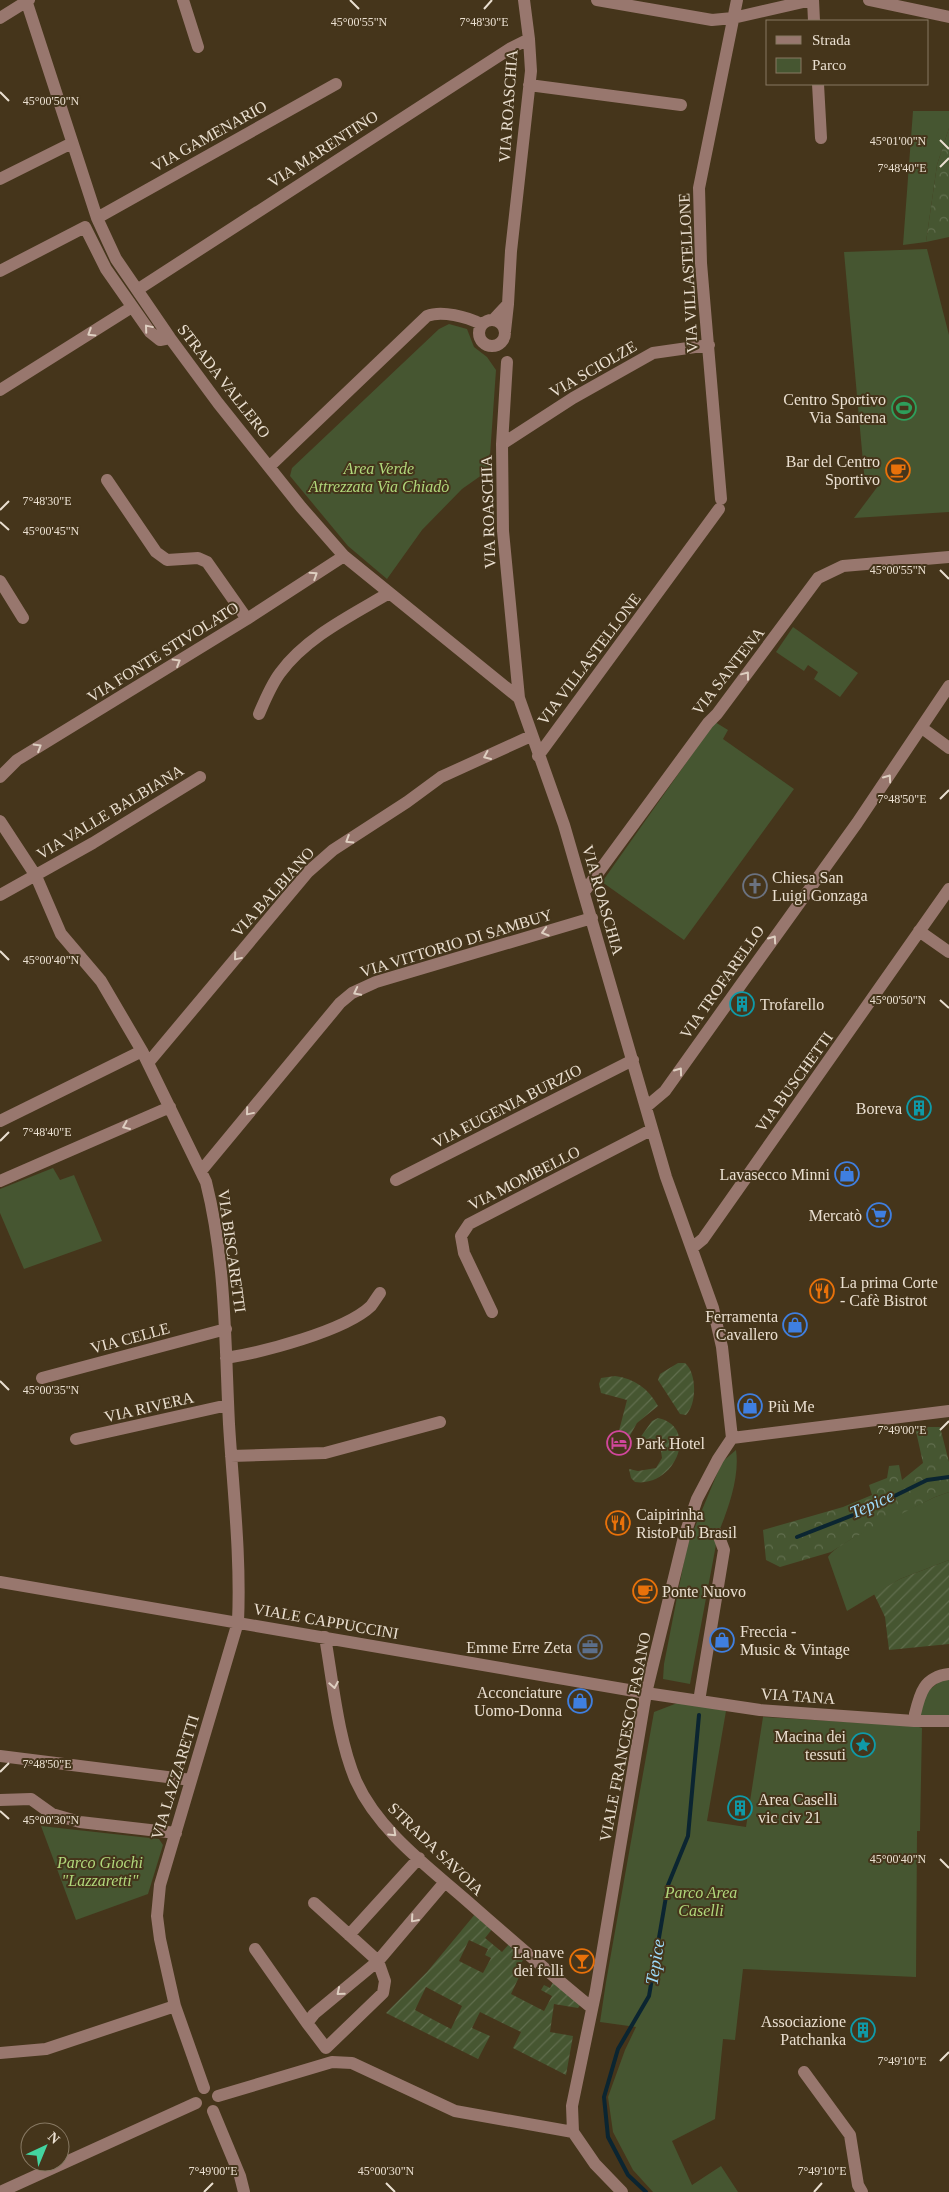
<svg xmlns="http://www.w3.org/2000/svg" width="949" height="2192" viewBox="0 0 949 2192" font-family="'Times New Roman',serif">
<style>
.green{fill:#465631}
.forest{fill:url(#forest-crowns)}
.garden{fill:url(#garden-furrows);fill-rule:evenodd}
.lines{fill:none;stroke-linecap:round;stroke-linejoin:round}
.stream{stroke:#0b2531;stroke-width:4}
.minor{stroke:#98776e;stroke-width:12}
.oneway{stroke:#decfc1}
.ticks{fill:none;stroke:#eadfd0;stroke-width:2}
.labels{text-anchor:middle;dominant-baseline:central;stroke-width:4;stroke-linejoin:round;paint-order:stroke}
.street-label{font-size:16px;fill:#eadfd0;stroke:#45351b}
.poi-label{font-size:16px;fill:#eadfd0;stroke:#45351b;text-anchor:end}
.park-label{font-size:16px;font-style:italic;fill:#b1d87b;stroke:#45351b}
.water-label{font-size:18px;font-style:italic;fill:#9ddafa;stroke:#45351b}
.ticks-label{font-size:12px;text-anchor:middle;fill:#eadfd0;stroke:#45351b;stroke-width:4;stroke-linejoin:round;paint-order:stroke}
</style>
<defs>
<pattern id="forest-crowns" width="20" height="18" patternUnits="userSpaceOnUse" patternTransform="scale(1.25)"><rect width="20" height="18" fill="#465631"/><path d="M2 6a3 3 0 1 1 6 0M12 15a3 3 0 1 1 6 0" fill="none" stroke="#616e4e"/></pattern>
<pattern id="garden-furrows" width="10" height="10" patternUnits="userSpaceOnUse" patternTransform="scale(1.25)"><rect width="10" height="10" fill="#465631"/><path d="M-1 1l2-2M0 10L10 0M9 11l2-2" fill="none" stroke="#616e4e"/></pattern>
</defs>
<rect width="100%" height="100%" fill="#45351b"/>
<!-- green -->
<path class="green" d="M913 111H949V128L937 165 926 242 903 245Z
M927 249 949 335V512L854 518 881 482 865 484 844 252Z
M449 324 467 329 474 347 487 357 496 370 489 470 462 489 422 530 387 579 348 546 290 476 292 468 439 329Z
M793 627 858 673 840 697 814 679 818 672 808 665 804 671 776 652Z
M715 722 728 730 723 739 794 789 684 940 602 882Z
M53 1168 60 1180 74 1175 102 1241 24 1269 0 1213V1189Z
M736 1450C740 1477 728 1509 718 1534L690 1684 663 1679 664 1664 687 1546 722 1462Z
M949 1492V1560L900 1579 847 1611 828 1557C837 1541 915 1507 935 1497Z
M949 1674V1721H916L919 1698Z
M680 1702 726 1711 707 1821 746 1827 763 1717 916 1726 922 1728 920 1831H917V1836L916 1977 743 1969 735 2040 723 2039 715 2119 672 2141 692 2185 721 2166 738 2192H653L633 2170 613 2132 608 2097 625 2050 636 2027 600 2022 606 1982 654 1712Z
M41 1826 159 1839 163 1845 148 1894 76 1920Z"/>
<!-- forest -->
<path class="forest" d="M949 128V237L926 242 937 165Z
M915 1427H940L949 1462V1492L935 1497 853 1538 831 1552 780 1567 766 1560 763 1530 843 1507 872 1495 869 1485 887 1478 889 1466 899 1465 902 1480 923 1463Z"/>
<!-- garden -->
<path class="garden" d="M678 1363H685C697 1373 697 1404 686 1415L680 1414 658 1380 660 1374Z
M615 1376C634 1378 649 1389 658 1406L637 1423 628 1439 615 1446 627 1400 601 1393 599 1384 601 1378Z
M658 1418C700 1427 675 1488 635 1482L631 1478 629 1469 638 1471 656 1468 662 1458 660 1444C647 1433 647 1441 635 1445L652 1421Z
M949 1560V1644L889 1650 885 1617 874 1594 900 1579Z
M476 1913 493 1928 485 1938 502 1952 510 1943 524 1958 516 1973 520 1975 511 1994 544 2011 552 1996 541 1990 544 1985 550 1988 553 1982 580 2005 578 2008 554 2004 550 2032 573 2036 566 2075 513 2048 521 2032 480 2012 472 2028 490 2036 478 2059 386 2013 427 1972ZM469 1940 488 1949 485 1955 491 1958 483 1973 459 1961ZM426 1987 462 2006 451 2029 415 2010Z"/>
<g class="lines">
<!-- stream -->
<path class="stream" d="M797 1537 866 1510 927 1480 949 1477
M646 2192 628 2175 608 2137 604 2097 618 2049 649 1996 668 1885 688 1836 699 1715"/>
<!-- minor -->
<path class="minor" d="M26 0 97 218 116 259 170 338 218 403 301 507 344 556 519 698
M183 0 198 47
M597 0 712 20 733 18 812 0
M813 0 814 21
M869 0 949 17
M0 18 29 0
M818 84 821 138
M529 85 681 105
M0 179 72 143
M97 218 336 84
M0 271 85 227 106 269 150 332 160 340 170 338
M137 290 511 48 529 39
M508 304 511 251 531 71 529 39 524 0
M479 333a13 13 0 1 1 26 0a13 13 0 1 1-26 0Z
M493 320 508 304 505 331
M507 362 502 444 503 531 519 698 564 825 666 1177 713 1308 722 1347 732 1438
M0 390 132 307
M502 444 573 398 653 353 709 345
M270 466 427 316C442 310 467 317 481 324
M107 480 156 552 167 560 198 558 207 562 247 619
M721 499 701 263 699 188 737 0
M0 581 23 618
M259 714C265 700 271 685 280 673 306 637 352 615 389 593
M922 728 949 748
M538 756 719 509
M0 777 17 760 247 619 344 556
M0 821 36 876 61 934 101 981 142 1051 206 1182C226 1261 225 1344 229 1424 233 1490 241 1556 238 1622L160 1885 157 1916 160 1939 175 2006 204 2088
M584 892 708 723 717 714 818 578 843 566 949 557
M0 895 93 843 200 777
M919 931 949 952
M148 1063 308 872 333 850 407 802 441 777 531 736
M646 1107 665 1091 742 983 857 823 949 686
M0 1121 142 1051
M201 1171 340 1003 352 993 376 982 592 918
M396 1180 633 1060
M0 1181 170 1107
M692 1248 703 1239 949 889
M492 1312 464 1253 461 1236 469 1224 651 1130
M226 1358C263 1352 345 1331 371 1306 374 1302 377 1297 380 1293
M42 1378 226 1329
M732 1438 949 1411
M76 1439 228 1405
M231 1456 325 1453 440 1422
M0 1582 646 1693 760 1710 914 1721H949
M325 1637C333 1683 338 1739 356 1781 378 1830 427 1866 466 1900 508 1937 549 1973 592 2008
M699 1701 724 1550 718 1534
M915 1714C920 1693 924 1677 949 1674
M0 1756 191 1780
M0 1800 31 1799 52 1814 80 1822 176 1833
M314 1903 378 1961 385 1981 383 1993 326 2048 307 2023 314 2014 378 1961 445 1882
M349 1935 419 1858
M255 1949 307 2023
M0 2053 46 2049 175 2006
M804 2072 850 2135 858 2185 862 2192
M218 2096 332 2062 352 2063 455 2111 573 2132
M213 2111 240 2176 244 2192
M0 2192 196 2103
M622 2192 595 2164 573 2132 572 2106 596 1990 646 1693 684 1537 697 1499 718 1459 732 1438"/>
</g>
<!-- one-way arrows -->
<defs><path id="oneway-chevron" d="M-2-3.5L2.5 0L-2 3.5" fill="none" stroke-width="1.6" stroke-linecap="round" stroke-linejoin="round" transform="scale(1.25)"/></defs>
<g class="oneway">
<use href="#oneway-chevron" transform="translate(148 328) rotate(-130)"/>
<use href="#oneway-chevron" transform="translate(91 333) rotate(148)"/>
<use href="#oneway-chevron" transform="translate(314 575) rotate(-33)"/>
<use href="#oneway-chevron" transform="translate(177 662) rotate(-31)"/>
<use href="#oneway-chevron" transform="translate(746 675) rotate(-53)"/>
<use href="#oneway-chevron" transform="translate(38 747) rotate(-31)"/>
<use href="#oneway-chevron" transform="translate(487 756) rotate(156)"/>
<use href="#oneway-chevron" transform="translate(888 778) rotate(-55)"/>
<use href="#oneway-chevron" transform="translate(349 840) rotate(148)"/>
<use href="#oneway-chevron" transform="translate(545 932) rotate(164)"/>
<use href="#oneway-chevron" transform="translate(773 939) rotate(-55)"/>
<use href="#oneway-chevron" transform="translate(237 957) rotate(130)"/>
<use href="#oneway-chevron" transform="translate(357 992) rotate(153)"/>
<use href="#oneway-chevron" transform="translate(679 1071) rotate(-54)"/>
<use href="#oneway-chevron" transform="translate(249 1112) rotate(130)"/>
<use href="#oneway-chevron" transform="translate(126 1126) rotate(157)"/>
<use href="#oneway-chevron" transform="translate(334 1685) rotate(80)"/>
<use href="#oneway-chevron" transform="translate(393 1833) rotate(43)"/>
<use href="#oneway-chevron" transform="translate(414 1919) rotate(131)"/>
<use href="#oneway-chevron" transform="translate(340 1992) rotate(140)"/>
</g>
<!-- ticks -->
<path class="ticks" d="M350 0 359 9M484 9 492 0M0 92 9 101M940 140 949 149M940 167 949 158M0 510 9 501M0 522 9 530M940 570 949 579M940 799 949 790M0 951 9 960M940 1000 949 1008M0 1141 9 1132M0 1381 9 1390M940 1430 949 1421M0 1772 9 1763M0 1811 9 1819M940 1859 949 1868M940 2061 949 2052M386 2183 395 2192M204 2192 213 2183M814 2192 822 2183"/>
<!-- icons -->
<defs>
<g id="stadium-ring" transform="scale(1.25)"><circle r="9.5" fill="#45351b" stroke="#2e9e5b" stroke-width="1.5"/><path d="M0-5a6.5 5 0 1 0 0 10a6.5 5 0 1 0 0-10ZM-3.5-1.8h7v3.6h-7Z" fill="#2e9e5b"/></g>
<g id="cafe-ring" transform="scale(1.25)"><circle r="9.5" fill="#45351b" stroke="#e8710a" stroke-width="1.5"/><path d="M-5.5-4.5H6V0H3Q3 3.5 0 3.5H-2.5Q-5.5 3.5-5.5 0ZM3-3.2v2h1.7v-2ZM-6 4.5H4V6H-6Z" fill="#e8710a"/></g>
<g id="church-ring" transform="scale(1.25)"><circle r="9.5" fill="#45351b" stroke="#6b7280" stroke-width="1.5"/><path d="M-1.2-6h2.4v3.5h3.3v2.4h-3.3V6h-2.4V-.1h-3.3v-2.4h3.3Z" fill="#6b7280"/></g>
<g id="building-ring" transform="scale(1.25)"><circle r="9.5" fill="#45351b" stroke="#0f9aa8" stroke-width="1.5"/><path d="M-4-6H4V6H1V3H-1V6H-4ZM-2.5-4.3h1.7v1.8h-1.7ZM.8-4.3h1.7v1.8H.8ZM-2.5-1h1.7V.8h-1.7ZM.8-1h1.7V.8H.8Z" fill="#0f9aa8"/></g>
<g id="shop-ring" transform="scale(1.25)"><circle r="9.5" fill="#45351b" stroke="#3f7fe0" stroke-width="1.5"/><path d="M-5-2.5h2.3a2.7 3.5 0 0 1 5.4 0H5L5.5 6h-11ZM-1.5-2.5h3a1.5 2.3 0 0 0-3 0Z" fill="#3f7fe0"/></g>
<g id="supermarket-ring" transform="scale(1.25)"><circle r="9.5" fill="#45351b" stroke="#3f7fe0" stroke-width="1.5"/><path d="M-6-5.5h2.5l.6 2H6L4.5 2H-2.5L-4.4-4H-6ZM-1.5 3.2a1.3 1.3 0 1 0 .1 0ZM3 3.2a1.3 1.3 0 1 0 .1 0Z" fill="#3f7fe0"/></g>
<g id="restaurant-ring" transform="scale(1.25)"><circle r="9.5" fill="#45351b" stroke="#e8710a" stroke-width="1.5"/><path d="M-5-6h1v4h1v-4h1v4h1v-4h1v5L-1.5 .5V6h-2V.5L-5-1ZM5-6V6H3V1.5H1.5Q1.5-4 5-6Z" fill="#e8710a"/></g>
<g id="hotel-ring" transform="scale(1.25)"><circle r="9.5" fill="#45351b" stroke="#d1479c" stroke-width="1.5"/><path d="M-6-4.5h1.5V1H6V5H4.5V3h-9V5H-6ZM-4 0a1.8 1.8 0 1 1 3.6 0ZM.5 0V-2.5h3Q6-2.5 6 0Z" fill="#d1479c"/></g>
<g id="office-ring" transform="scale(1.25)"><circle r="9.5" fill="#45351b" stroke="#5c6f8a" stroke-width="1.5"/><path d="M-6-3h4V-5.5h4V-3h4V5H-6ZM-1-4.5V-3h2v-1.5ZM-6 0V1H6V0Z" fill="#5c6f8a"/></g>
<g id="sight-ring" transform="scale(1.25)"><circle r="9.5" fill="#45351b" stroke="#0f9aa8" stroke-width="1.5"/><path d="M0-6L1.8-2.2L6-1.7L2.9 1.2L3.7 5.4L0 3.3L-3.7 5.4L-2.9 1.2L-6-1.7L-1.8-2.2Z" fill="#0f9aa8"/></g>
<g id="bar-ring" transform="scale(1.25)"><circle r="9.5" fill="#45351b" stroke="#e8710a" stroke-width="1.5"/><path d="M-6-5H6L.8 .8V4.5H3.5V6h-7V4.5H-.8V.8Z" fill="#e8710a"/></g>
</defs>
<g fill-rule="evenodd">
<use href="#stadium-ring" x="904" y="408"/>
<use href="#cafe-ring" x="898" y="470"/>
<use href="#church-ring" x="755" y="886"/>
<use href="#building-ring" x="742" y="1004"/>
<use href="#building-ring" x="919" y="1108"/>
<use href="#shop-ring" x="847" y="1174"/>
<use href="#supermarket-ring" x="879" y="1215"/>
<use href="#restaurant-ring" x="822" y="1291"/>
<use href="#shop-ring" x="795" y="1325"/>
<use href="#shop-ring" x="750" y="1406"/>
<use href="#hotel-ring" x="619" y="1443"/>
<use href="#restaurant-ring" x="618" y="1523"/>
<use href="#cafe-ring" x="645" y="1591"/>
<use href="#shop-ring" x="722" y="1640"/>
<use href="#office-ring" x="590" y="1647"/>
<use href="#shop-ring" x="580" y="1701"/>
<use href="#sight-ring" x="863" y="1745"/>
<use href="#building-ring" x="740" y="1808"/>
<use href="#bar-ring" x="582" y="1961"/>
<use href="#building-ring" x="863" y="2030"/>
</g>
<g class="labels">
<!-- street labels -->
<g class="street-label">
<text transform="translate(508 106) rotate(-86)">VIA ROASCHIA</text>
<text transform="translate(209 136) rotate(-29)">VIA GAMENARIO</text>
<text transform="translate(323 149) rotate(-33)">VIA MARENTINO</text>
<text transform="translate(688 273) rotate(-93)">VIA VILLASTELLONE</text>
<text transform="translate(593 369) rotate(-30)">VIA SCIOLZE</text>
<text transform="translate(224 381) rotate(52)">STRADA VALLERO</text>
<text transform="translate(488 512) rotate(-92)">VIA ROASCHIA</text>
<text transform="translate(163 652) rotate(-32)">VIA FONTE STIVOLATO</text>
<text transform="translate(589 659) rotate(-53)">VIA VILLASTELLONE</text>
<text transform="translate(728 671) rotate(-52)">VIA SANTENA</text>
<text transform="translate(110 812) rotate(-31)">VIA VALLE BALBIANA</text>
<text transform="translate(273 892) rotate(-48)">VIA BALBIANO</text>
<text transform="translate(603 900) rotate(74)">VIA ROASCHIA</text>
<text transform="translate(456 943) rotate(-17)">VIA VITTORIO DI SAMBUY</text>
<text transform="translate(722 982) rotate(-55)">VIA TROFARELLO</text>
<text transform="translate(794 1082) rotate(-54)">VIA BUSCHETTI</text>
<text transform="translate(507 1106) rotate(-27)">VIA EUGENIA BURZIO</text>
<text transform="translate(524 1178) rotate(-27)">VIA MOMBELLO</text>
<text transform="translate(232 1251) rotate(82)">VIA BISCARETTI</text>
<text transform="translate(130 1338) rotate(-15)">VIA CELLE</text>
<text transform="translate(149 1407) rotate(-13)">VIA RIVERA</text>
<text transform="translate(326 1621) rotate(10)">VIALE CAPPUCCINI</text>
<text transform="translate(798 1696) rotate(4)">VIA TANA</text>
<text transform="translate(625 1737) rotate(-79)">VIALE FRANCESCO FASANO</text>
<text transform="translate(175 1777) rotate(-73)">VIA LAZZARETTI</text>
<text transform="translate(436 1849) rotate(44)">STRADA SAVOIA</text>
</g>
<!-- poi labels -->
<g class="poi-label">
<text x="886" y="399">Centro Sportivo<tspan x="886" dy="18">Via Santena</tspan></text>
<text x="880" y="461">Bar del Centro<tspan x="880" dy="18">Sportivo</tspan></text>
<text x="772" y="877" text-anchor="start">Chiesa San<tspan x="772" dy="18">Luigi Gonzaga</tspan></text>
<text x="760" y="1004" text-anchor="start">Trofarello</text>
<text x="902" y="1108">Boreva</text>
<text x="830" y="1174">Lavasecco Minni</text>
<text x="862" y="1215">Mercatò</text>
<text x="840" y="1282" text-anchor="start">La prima Corte<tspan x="840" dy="18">- Cafè Bistrot</tspan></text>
<text x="778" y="1316">Ferramenta<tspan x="778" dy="18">Cavallero</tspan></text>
<text x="768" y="1406" text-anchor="start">Più Me</text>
<text x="636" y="1443" text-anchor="start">Park Hotel</text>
<text x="636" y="1514" text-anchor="start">Caipirinha<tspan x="636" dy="18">RistoPub Brasil</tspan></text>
<text x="662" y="1591" text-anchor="start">Ponte Nuovo</text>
<text x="740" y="1631" text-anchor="start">Freccia -<tspan x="740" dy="18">Music &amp; Vintage</tspan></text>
<text x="572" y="1647">Emme Erre Zeta</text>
<text x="562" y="1692">Acconciature<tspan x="562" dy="18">Uomo-Donna</tspan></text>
<text x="846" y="1736">Macina dei<tspan x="846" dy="18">tessuti</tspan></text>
<text x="758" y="1799" text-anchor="start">Area Caselli<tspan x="758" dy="18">vic civ 21</tspan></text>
<text x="564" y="1952">La nave<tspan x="564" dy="18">dei folli</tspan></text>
<text x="846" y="2021">Associazione<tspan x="846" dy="18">Patchanka</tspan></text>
</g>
<!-- park labels -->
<g class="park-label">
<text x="379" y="468">Area Verde<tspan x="379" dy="18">Attrezzata Via Chiadò</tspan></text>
<text x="100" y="1862">Parco Giochi<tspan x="100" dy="18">"Lazzaretti"</tspan></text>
<text x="701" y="1892">Parco Area<tspan x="701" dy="18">Caselli</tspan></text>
</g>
<!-- water labels -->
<g class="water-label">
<text transform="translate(872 1504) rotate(-24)">Tepice</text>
<text transform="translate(655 1962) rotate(-81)">Tepice</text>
</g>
</g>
<g class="ticks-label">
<text x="359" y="26">45°00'55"N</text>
<text x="484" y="26">7°48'30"E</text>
<text x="51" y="105">45°00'50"N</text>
<text x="898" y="145">45°01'00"N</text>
<text x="902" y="172">7°48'40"E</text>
<text x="47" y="505">7°48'30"E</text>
<text x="51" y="535">45°00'45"N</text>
<text x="898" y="574">45°00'55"N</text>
<text x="902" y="803">7°48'50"E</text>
<text x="51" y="964">45°00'40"N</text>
<text x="898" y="1004">45°00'50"N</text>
<text x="47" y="1136">7°48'40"E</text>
<text x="51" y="1394">45°00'35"N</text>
<text x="902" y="1434">7°49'00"E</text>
<text x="47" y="1768">7°48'50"E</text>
<text x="51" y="1824">45°00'30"N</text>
<text x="898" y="1863">45°00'40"N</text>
<text x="902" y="2065">7°49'10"E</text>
<text x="213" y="2175">7°49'00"E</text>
<text x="822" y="2175">7°49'10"E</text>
<text x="386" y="2175">45°00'30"N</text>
</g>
<!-- legend -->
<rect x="766" y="20" width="162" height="65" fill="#45351b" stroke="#877963"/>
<rect x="776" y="36" width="25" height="8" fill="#98776e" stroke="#877963"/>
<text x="812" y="45" font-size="15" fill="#eadfd0">Strada</text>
<rect x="776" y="58" width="25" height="15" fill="#465631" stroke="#877963"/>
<text x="812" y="70" font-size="15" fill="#eadfd0">Parco</text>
<!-- north arrow -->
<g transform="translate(45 2147) rotate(44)"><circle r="24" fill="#45351b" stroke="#877963"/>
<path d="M0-4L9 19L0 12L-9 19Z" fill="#43d4a0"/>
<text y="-8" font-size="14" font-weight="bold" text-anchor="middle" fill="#eadfd0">N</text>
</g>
</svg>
